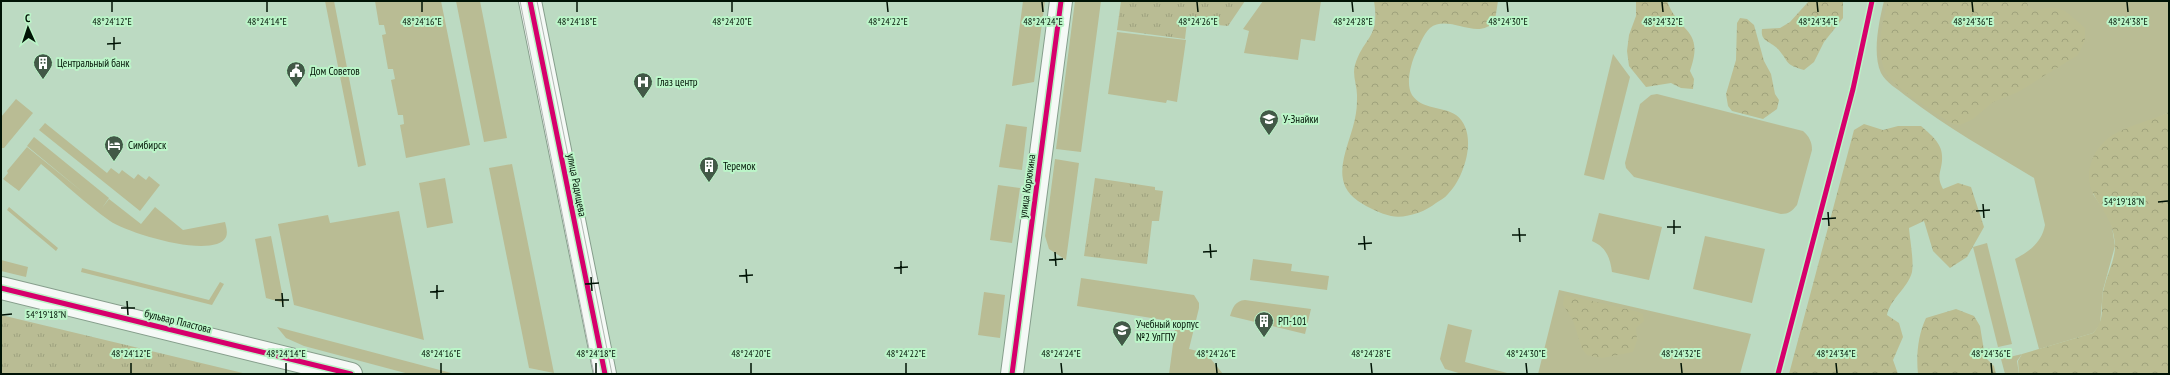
<svg xmlns="http://www.w3.org/2000/svg" width="2170" height="375" viewBox="0 0 2170 375" font-family="'PT Sans Narrow',sans-serif">
<style>
.grass{fill:#b9bc94}
.forest{fill:url(#forest-crowns)}
.park{fill:url(#park-tufts)}
.lines{fill:none;stroke-linecap:round;stroke-linejoin:round}
.minor-casing{stroke:#869e8c;stroke-width:24}
.tertiary-casing{stroke:#869e8c;stroke-width:24}
.minor{stroke:#f5f9f6;stroke-width:22}
.tertiary{stroke:#f5f9f6;stroke-width:22}
.tram{stroke:#b1b9b3;stroke-width:1}
.cycleway-casing{stroke:#bbf5c8;stroke-width:8}
.cycleway{stroke:#d6006c;stroke-width:5}
.ticks{fill:none;stroke:#001305;stroke-width:1.5}
.labels{text-anchor:middle;dominant-baseline:central;stroke-width:4;stroke-linejoin:round;paint-order:stroke}
.poi-label{font-size:11px;fill:#001305;stroke:#bbf5c8;text-anchor:start}
.street-label{font-size:11px;fill:#001305;stroke:#bbf5c8}
.ticks-label{font-size:10px;text-anchor:middle;fill:#001305;stroke:#bbf5c8;stroke-width:4;stroke-linejoin:round;paint-order:stroke}
</style>
<defs>
<pattern id="forest-crowns" width="20" height="18" patternUnits="userSpaceOnUse"><rect width="20" height="18" fill="#bbbd91"/><path d="M2 6a3 3 0 1 1 6 0M12 15a3 3 0 1 1 6 0" fill="none" stroke="#9fa27c"/></pattern>
<pattern id="park-tufts" width="24" height="20" patternUnits="userSpaceOnUse"><rect width="24" height="20" fill="#b9bc94"/><path d="M3 7l-1-3M5 7V3M7 7l1-3M15 17l-1-3M17 17v-4M19 17l1-3" fill="none" stroke="#9da17e"/></pattern>
</defs>
<rect width="100%" height="100%" fill="#bcdac2"/>
<!-- grass -->
<path class="grass" d="M325 1H334L366 165 358 167Z
M375 1H441L470 145 406 158 400 125 404 124 403 115H398L391 80 395 79 393 69H388L382 35 386 34 384 25H379Z
M456 1H480L507 138 484 142Z
M1023 1H1045L1034 82 1012 86Z
M1075 1H1101L1081 152 1056 149Z
M1263 1H1321L1315 41 1301 39 1298 60 1244 53 1249 31 1243 29Z
M1884 1H2169V112L2155 119 2093 194 2111 221 2115 246 2103 290 2100 325 2093 333 2039 349 2015 259C2030 251 2042 242 2045 225L2034 178C1991 152 1946 127 1906 96 1898 89 1886 83 1881 73 1872 54 1879 21 1884 1Z
M1117 32 1186 40 1177 102 1167 100 1166 103 1108 94Z
M1613 54 1630 77 1604 180 1584 175Z
M1657 94 1803 131C1809 136 1812 142 1812 150L1797 205C1792 211 1789 214 1781 214L1634 177 1626 168 1625 163 1640 104 1651 95Z
M16 99 33 113 4 148H1V117Z
M45 123 107 173 111 168 119 174 122 170 134 179 138 174 146 180 149 176 160 185 140 211 39 130Z
M1006 124 1027 127 1022 170 999 167Z
M34 137 109 198 102 208 109 199 141 224 155 207 183 230 225 222C226 226 228 232 226 237 214 260 127 233 110 221 86 204 64 183 41 164L19 191 3 179 8 173 7 171 27 147 85 194 27 146Z
M1055 159 1079 163 1066 260 1049 249 1045 236Z
M512 164 554 373 529 368 489 168Z
M445 178 453 223 427 228 419 183Z
M998 185 1020 188 1012 243 990 240Z
M9 207 58 248 56 251 7 210Z
M399 211 424 340 294 305 278 224 328 215 330 223Z
M1599 213 1662 227 1649 280 1612 272C1610 257 1606 247 1592 241Z
M271 236 284 303 266 298 255 239Z
M1705 236 1765 249 1752 303 1693 289Z
M1987 243 2012 344 1998 347 1973 247Z
M1253 259 1292 264 1291 271 1329 276 1327 290 1250 280Z
M1 260 28 267 26 277 1 271Z
M82 268 209 300 220 282 224 284 212 305 81 272Z
M1081 278 1194 295 1199 303V308L1189 349 1206 353 1223 374H1169L1176 322 1077 306Z
M1559 290 1751 334 1740 374H1538Z
M984 292 1005 295 1000 338 978 335Z
M1245 300 1311 309 1305 334 1230 316C1233 307 1235 301 1245 300Z
M1448 324 1472 330 1465 362 1511 374H1462L1445 369 1440 359Z
M277 327 455 374H409L304 346 286 338Z
M2022 354 2017 361 2019 374H2005L2001 359Z"/>
<!-- forest -->
<path class="forest" d="M1374 1H1498L1495 20C1479 43 1449 13 1430 28 1423 34 1418 49 1414 57 1410 68 1406 85 1412 95 1422 110 1443 106 1456 115 1479 132 1465 177 1448 194 1445 198 1440 200 1436 203 1425 212 1405 219 1391 216 1379 213 1369 208 1358 201 1326 179 1352 143 1356 113 1357 107 1357 101 1357 95 1357 85 1352 75 1355 65 1364 36 1380 39 1374 1Z
M1636 1H1667C1679 34 1705 28 1690 71L1694 79 1693 89 1681 88 1671 83 1646 87 1629 66 1627 51 1629 35 1636 16Z
M1809 1H1843V18L1824 42 1814 62 1804 70C1784 64 1790 63 1778 49 1771 41 1760 42 1762 29L1780 28 1790 22Z
M1888 1H2027L2028 6 2035 11C2062 2 2065 12 2085 28V40L2078 55 2018 92 1993 102 1973 119 1960 125 1953 124C1937 113 1892 87 1885 71 1875 49 1883 22 1888 1Z
M1740 18 1747 19 1754 25 1764 61 1771 74 1775 94 1779 100 1777 109 1763 119 1732 111 1728 106 1726 94 1736 60 1737 23Z
M2169 112V374H2019L2018 361 2022 354 2093 333C2107 318 2099 306 2104 288 2107 275 2116 257 2115 244 2112 218 2105 216 2094 195 2081 172 2095 143 2118 132 2134 124 2152 120 2169 112Z
M1864 124 1883 130 1898 126H1921C1930 134 1942 143 1942 156 1943 170 1935 175 1943 189L1958 183 1971 187 1984 227 1967 257 1950 268 1933 251 1924 221 1909 228C1910 240 1914 261 1912 272 1908 288 1890 299 1887 315L1899 323 1903 337 1893 360 1898 374H1789L1854 130Z
M1566 295 1639 312 1643 314 1644 321 1636 328 1637 340 1633 352 1602 358 1587 355 1582 349 1573 320 1563 305 1564 297Z
M1956 309 1974 316 1980 326 1985 357 1994 366 1996 374H1918C1916 355 1918 335 1926 318Z"/>
<!-- park -->
<path class="park" d="M1121 1H1245L1228 26 1187 22 1185 39 1117 30Z
M1095 178 1155 187V190L1163 191 1159 221H1152L1147 264 1084 256Z
M1 315 247 374H1Z"/>
<g class="lines">
<!-- minor casing -->
<g class="minor-casing">
<path id="minor" d="M1012 374 1061 1"/>
</g>
<!-- tertiary casing -->
<g class="tertiary-casing">
<path id="tertiary" d="M530 1 605 374
M1 288 351 374"/>
</g>
<!-- minor -->
<use href="#minor" class="minor"/>
<!-- tertiary -->
<use href="#tertiary" class="tertiary"/>
<!-- tram -->
<path class="tram" d="M520 1 594 374
M537 1 612 374"/>
<!-- cycleway casing -->
<g class="cycleway-casing">
<path id="cycleway" d="M530 1 605 374
M1 288 351 374
M1012 374 1061 1
M1778 374 1853 89 1872 1"/>
</g>
<!-- cycleway -->
<use href="#cycleway" class="cycleway"/>
</g>
<!-- ticks -->
<path class="ticks" d="M112 2V12M267 2V12M422 2V12M577 2V12M732 2V12M887 2 888 12M1042 2 1043 12M1197 2 1198 12M1352 2 1353 12M1507 2 1508 12M1662 2 1663 12M1817 2 1818 12M1972 2 1973 12M2127 2 2128 12M114 37V50M107 44 121 43M2158 202 2168 201M1983 204 1984 218M1976 211 1990 210M1828 212 1829 226M1822 219 1836 218M1674 220V234M1667 227H1681M1519 228 1520 242M1512 235H1526M1364 236 1365 250M1210 244 1211 258M1358 244 1372 243M1055 252 1056 266M1203 252 1217 251M1049 260 1063 259M901 261V274M894 268 908 267M746 269 747 283M739 276 753 275M591 277 592 291M585 284 599 283M437 285V299M430 292 444 291M282 293 283 307M275 300H289M127 301 128 315M121 308H135M2 315 12 314M131 363V373M286 363V373M441 363V373M596 363V373M751 363V373M906 363V373M1061 363 1062 373M1216 363 1217 373M1371 363 1372 373M1526 363 1527 373M1681 363 1682 373M1836 363 1837 373M1991 363 1992 373"/>
<!-- icons -->
<defs>
<g id="building-pin" transform="scale(1)"><path d="M0 17L-7.5 6A9.5 9.5 0 1 1 7.5 6Z" fill="#425947" stroke="#bbf5c8"/><path d="M-4-6H4V6H1V3H-1V6H-4ZM-2.5-4.3h1.7v1.8h-1.7ZM.8-4.3h1.7v1.8H.8ZM-2.5-1h1.7V.8h-1.7ZM.8-1h1.7V.8H.8Z" fill="#fff"/></g>
<g id="civic-pin" transform="scale(1)"><path d="M0 17L-7.5 6A9.5 9.5 0 1 1 7.5 6Z" fill="#425947" stroke="#bbf5c8"/><path d="M-.6-6.5H3V-4.5H.6V-3L4-1V1h2V6H-6V1h2V-1L-.6-3ZM-1.2 2.5V6h2.4V2.5Z" fill="#fff"/></g>
<g id="hospital-pin" transform="scale(1)"><path d="M0 17L-7.5 6A9.5 9.5 0 1 1 7.5 6Z" fill="#425947" stroke="#bbf5c8"/><path d="M-5-5h3v3.5h4V-5h3V5h-3V1.5h-4V5h-3Z" fill="#fff"/></g>
<g id="school-pin" transform="scale(1)"><path d="M0 17L-7.5 6A9.5 9.5 0 1 1 7.5 6Z" fill="#425947" stroke="#bbf5c8"/><path d="M0-5L7-2L0 1L-7-2ZM-4 1L0 2.5L4 1V4Q0 6-4 4Z" fill="#fff"/></g>
<g id="hotel-pin" transform="scale(1)"><path d="M0 17L-7.5 6A9.5 9.5 0 1 1 7.5 6Z" fill="#425947" stroke="#bbf5c8"/><path d="M-6-4.5h1.5V1H6V5H4.5V3h-9V5H-6ZM-4 0a1.8 1.8 0 1 1 3.6 0ZM.5 0V-2.5h3Q6-2.5 6 0Z" fill="#fff"/></g>
<g id="university-pin" transform="scale(1)"><path d="M0 17L-7.5 6A9.5 9.5 0 1 1 7.5 6Z" fill="#425947" stroke="#bbf5c8"/><path d="M0-5L7-2L0 1L-7-2ZM-4 1L0 2.5L4 1V4Q0 6-4 4Z" fill="#fff"/></g>
</defs>
<g fill-rule="evenodd">
<use href="#building-pin" x="43" y="63"/>
<use href="#civic-pin" x="296" y="71"/>
<use href="#hospital-pin" x="643" y="82"/>
<use href="#school-pin" x="1269" y="119"/>
<use href="#hotel-pin" x="114" y="145"/>
<use href="#building-pin" x="709" y="166"/>
<use href="#building-pin" x="1264" y="321"/>
<use href="#university-pin" x="1122" y="330"/>
</g>
<g class="labels">
<!-- poi labels -->
<g class="poi-label">
<text x="57" y="63">Центральный банк</text>
<text x="310" y="71">Дом Советов</text>
<text x="657" y="82">Глаз центр</text>
<text x="1283" y="119">У-Знайки</text>
<text x="128" y="145">Симбирск</text>
<text x="723" y="166">Теремок</text>
<text x="1278" y="321">РП-101</text>
<text x="1136" y="324">Учебный корпус<tspan x="1136" dy="13">№2 УлГПУ</tspan></text>
</g>
<!-- street labels -->
<g class="street-label">
<text transform="translate(577 185) rotate(79)">улица Радищева</text>
<text transform="translate(1027 186) rotate(-82)">улица Корюкина</text>
<text transform="translate(178 321) rotate(14)">бульвар Пластова</text>
</g>
</g>
<g class="ticks-label">
<text x="112" y="25">48°24'12"E</text>
<text x="267" y="25">48°24'14"E</text>
<text x="422" y="25">48°24'16"E</text>
<text x="577" y="25">48°24'18"E</text>
<text x="732" y="25">48°24'20"E</text>
<text x="888" y="25">48°24'22"E</text>
<text x="1043" y="25">48°24'24"E</text>
<text x="1198" y="25">48°24'26"E</text>
<text x="1353" y="25">48°24'28"E</text>
<text x="1508" y="25">48°24'30"E</text>
<text x="1663" y="25">48°24'32"E</text>
<text x="1818" y="25">48°24'34"E</text>
<text x="1973" y="25">48°24'36"E</text>
<text x="2128" y="25">48°24'38"E</text>
<text x="2124" y="205">54°19'18"N</text>
<text x="46" y="318">54°19'18"N</text>
<text x="131" y="357">48°24'12"E</text>
<text x="286" y="357">48°24'14"E</text>
<text x="441" y="357">48°24'16"E</text>
<text x="596" y="357">48°24'18"E</text>
<text x="751" y="357">48°24'20"E</text>
<text x="906" y="357">48°24'22"E</text>
<text x="1061" y="357">48°24'24"E</text>
<text x="1216" y="357">48°24'26"E</text>
<text x="1371" y="357">48°24'28"E</text>
<text x="1526" y="357">48°24'30"E</text>
<text x="1681" y="357">48°24'32"E</text>
<text x="1836" y="357">48°24'34"E</text>
<text x="1991" y="357">48°24'36"E</text>
</g>
<!-- border -->
<rect width="2170" height="375" fill="none" stroke="#001305" stroke-width="4"/>
<!-- north arrow -->
<g transform="translate(28 28) rotate(357)" stroke="#bbf5c8" stroke-width="3" paint-order="stroke">
<path d="M0-3L7 15L0 10L-7 15Z" fill="#001305"/>
<text y="-6" font-size="11" font-weight="bold" text-anchor="middle" fill="#001305">С</text>
</g>
</svg>
